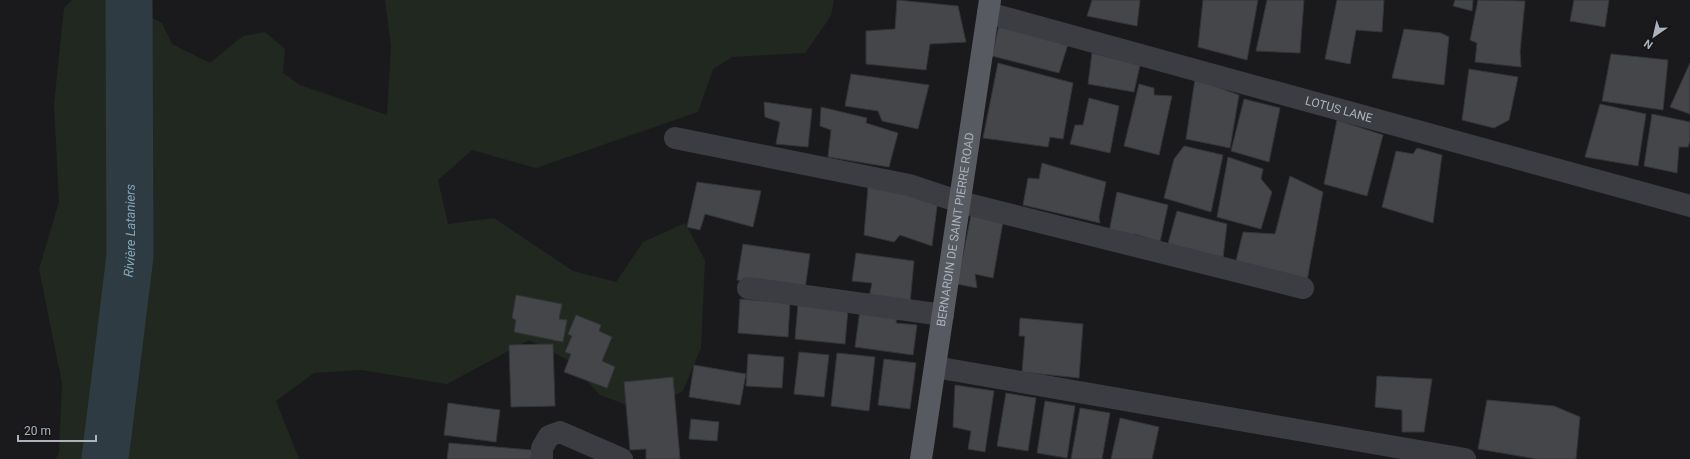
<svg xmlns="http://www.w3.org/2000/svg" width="1690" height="459" viewBox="0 0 1690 459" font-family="Roboto,sans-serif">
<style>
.green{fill:#202820}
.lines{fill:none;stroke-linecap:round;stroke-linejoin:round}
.river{stroke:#2f3b42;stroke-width:47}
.building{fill:#44464a;stroke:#343539}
.minor{stroke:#3b3d42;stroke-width:22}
.major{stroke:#575a61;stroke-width:22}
.labels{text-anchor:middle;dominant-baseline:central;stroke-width:3;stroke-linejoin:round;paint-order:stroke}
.street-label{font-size:12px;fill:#acb3bc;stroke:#151518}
.water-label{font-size:13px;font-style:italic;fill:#83a5b8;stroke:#151518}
</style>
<rect width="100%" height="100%" fill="#1a1a1d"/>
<!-- green -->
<path class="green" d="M72 0H118L162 23 172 44 210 63 243 36 265 32 285 49 283 73 300 85 387 115 391 47 385 0H834L831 16 805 53 732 57 713 69 698 112 536 168 472 150 438 180 448 224 494 218 573 271 616 282 643 242 685 223 705 260 701 348 683 391 643 411 600 395 568 360 529 340 447 384 361 370 314 373 276 401 299 459H56L59 453 62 383 39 269 59 202 54 104 64 8Z"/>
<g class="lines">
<!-- river -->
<path class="river" id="s1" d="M105 459 130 256 129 0"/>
</g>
<!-- building -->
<path class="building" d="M897 0 958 6 966 42 930 44 926 70 866 64V31L895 29Z
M1092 0H1140L1137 26 1087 16Z
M1203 0H1258L1247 60 1198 47Z
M1267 0H1304L1300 53 1256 51Z
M1337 0H1384L1382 32 1356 30 1350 64 1325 59Z
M1455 0H1473L1472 11 1453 6Z
M1478 0 1525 1 1520 52 1521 67 1475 62 1477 43 1470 40Z
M1574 0H1609L1605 27 1570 21Z
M999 25 1068 44 1059 73 992 56Z
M1404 29 1441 33 1449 37 1444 85 1392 78Z
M1092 53 1140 65 1134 92 1088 84Z
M1611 54 1668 60 1663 110 1602 101Z
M998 63 1073 83 1063 139 1050 137 1048 147 983 138Z
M1690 63V114L1670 107Z
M1469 69 1518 77 1509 120 1494 128 1462 120Z
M851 74 929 85 918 129 882 121 878 111 845 106Z
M1195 79 1239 95 1230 148 1186 139Z
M1139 84 1154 88V95L1172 96 1159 155 1124 146Z
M1089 98 1119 106 1110 153 1070 144 1075 125H1083Z
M1244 99 1280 108 1269 162 1231 151Z
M764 102 812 109 808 147 776 144 780 122 765 117Z
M1600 104 1646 114 1638 166 1585 157Z
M821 107 867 118 866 123 898 133 889 167 828 157 831 130 820 126Z
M1652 114 1690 122V141L1688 147H1679L1677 173 1644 166Z
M1337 120 1383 135 1367 196 1324 184Z
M1184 146 1223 155 1211 212 1164 198 1174 159Z
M1417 148 1442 155 1433 223 1382 207 1396 151 1413 154Z
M1228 157 1263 169 1261 179 1272 192 1261 229 1217 217Z
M1042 163 1106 182 1099 217 1100 223 1023 205 1028 178 1039 179Z
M1290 176 1323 192 1307 281 1235 265 1243 232 1275 234Z
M697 182 761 191 753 227 705 214 700 230 687 227Z
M868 187 938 199 932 246 900 235 894 242 864 235Z
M1117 192 1168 205 1160 242 1135 234 1134 238 1109 232Z
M1177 211 1227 224 1223 258 1167 247Z
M971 215 1003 222 993 278 975 274 977 288 957 284Z
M743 244 810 254 805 289 737 280Z
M856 253 914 261 910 303 869 297 872 283 852 281Z
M516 295 562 304 559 319 567 320 563 342 514 332 516 320 512 318Z
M740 299 790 303 788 337 738 333Z
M798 304 848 309 845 344 795 339Z
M860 310 897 315 896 323 917 325 913 355 855 347Z
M576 315 601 325 599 331 612 337 602 361 615 367 607 388 564 372 571 354 565 352 572 336 568 334Z
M1020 318 1083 324 1079 378 1022 372 1025 336H1019Z
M553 344 555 406 511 407 509 345Z
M799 352 829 355 824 397 794 394Z
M837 353 875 357 869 411 831 406Z
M748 354 784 357 782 388 746 386Z
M884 359 916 363 910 409 878 405Z
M694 365 746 374 740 405 689 397Z
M1377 376 1432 379 1424 432H1402V410L1375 407Z
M673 377 680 459H646V449L630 450 624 382Z
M955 385 994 391 985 452 968 449 971 431 953 427Z
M1006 393 1036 398 1028 451 997 446Z
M1487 400 1554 406 1580 417 1576 459H1537L1478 449Z
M1045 401 1075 406 1067 458 1037 453Z
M448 403 500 410 496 442 444 435Z
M1080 408 1110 413 1102 459H1071Z
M1120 418 1159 427 1152 459H1111Z
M691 419 719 422 717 441 689 439Z
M449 443 532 450 531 459H447Z"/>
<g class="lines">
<!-- minor -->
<g class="minor">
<path id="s2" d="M988 13 1690 206"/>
<path d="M675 138 909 185 960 202 1303 288"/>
<path d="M748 288 943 315"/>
<path d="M935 367 1465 459"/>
<path d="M542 459V448L549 436 560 432 622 459"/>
</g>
<!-- major -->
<path class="major" id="s3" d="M921 459 990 0"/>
</g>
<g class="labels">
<!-- street labels -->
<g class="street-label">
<text stroke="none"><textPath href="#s2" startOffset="364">LOTUS LANE</textPath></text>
<text stroke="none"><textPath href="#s3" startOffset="232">BERNARDIN DE SAINT PIERRE ROAD</textPath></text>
</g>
<!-- water labels -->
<g class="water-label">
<text stroke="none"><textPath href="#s1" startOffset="230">Rivière Lataniers</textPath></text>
</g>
</g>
<!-- north arrow -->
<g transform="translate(1654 36) rotate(214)" stroke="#151518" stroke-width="3" paint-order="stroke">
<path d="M0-3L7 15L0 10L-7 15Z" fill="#acb3bc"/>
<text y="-6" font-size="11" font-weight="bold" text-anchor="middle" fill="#acb3bc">N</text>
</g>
<!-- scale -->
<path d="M18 435v6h78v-6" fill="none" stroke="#acb3bc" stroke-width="2"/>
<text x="24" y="435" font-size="12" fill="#acb3bc" stroke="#151518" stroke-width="3" paint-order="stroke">20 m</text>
</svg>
